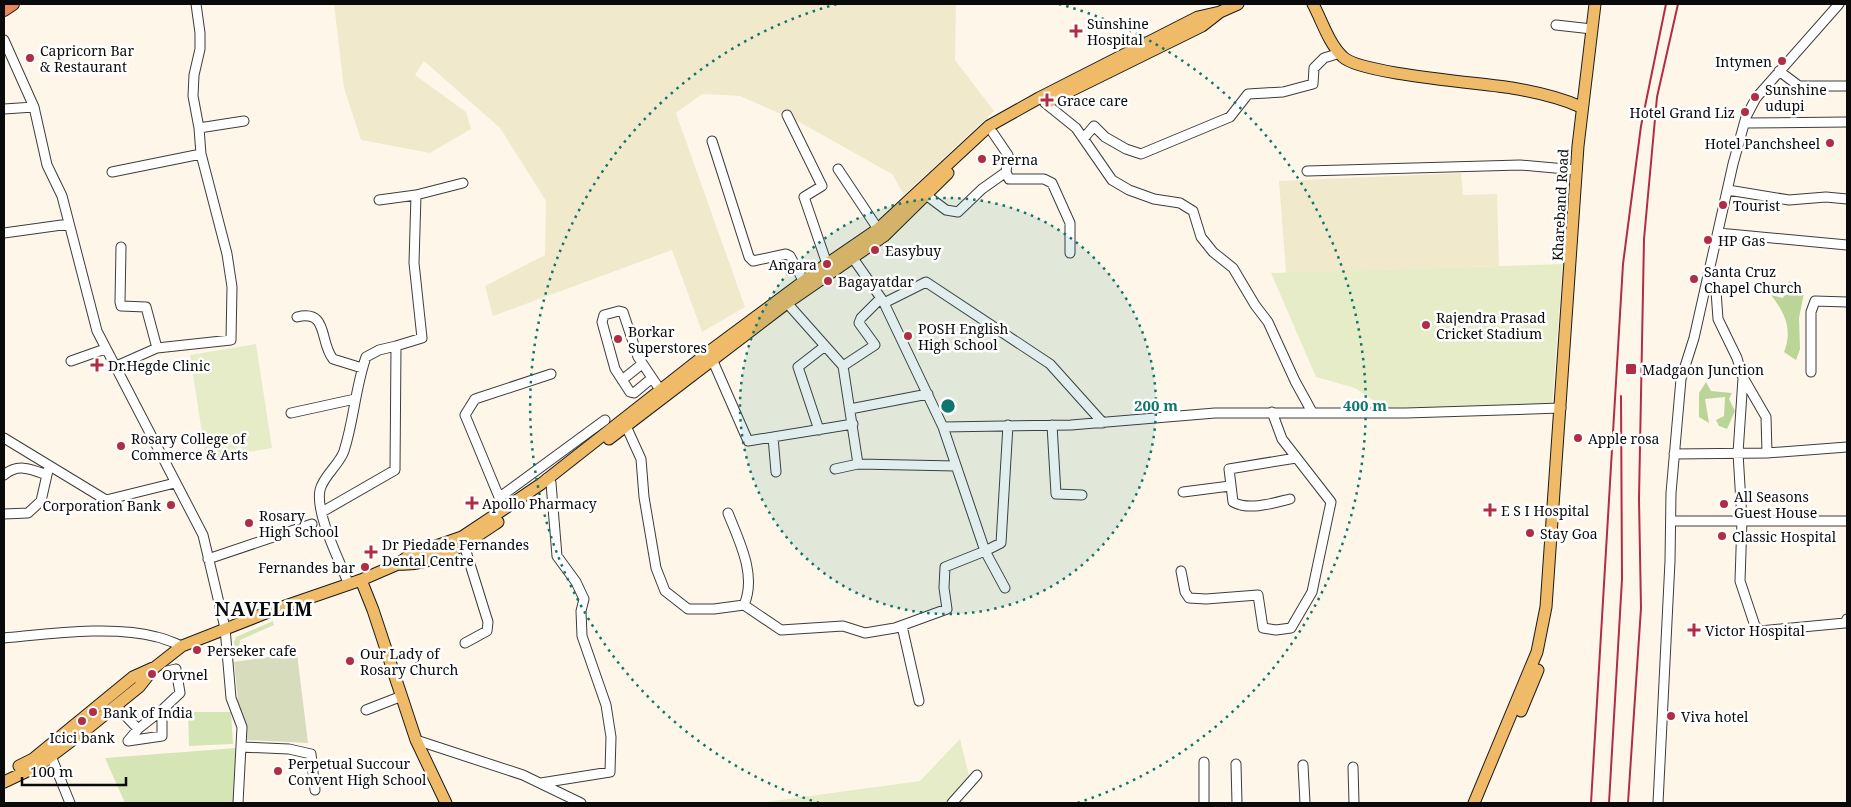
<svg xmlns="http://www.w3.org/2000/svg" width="1851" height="807" viewBox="0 0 1851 807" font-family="'Noto Serif',serif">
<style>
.farmland{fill:#f1e9cc}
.green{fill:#d5e5b6}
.forest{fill:#bbd497}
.cemetery{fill:#d7dcbd}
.pitch{fill:#e5ecc7}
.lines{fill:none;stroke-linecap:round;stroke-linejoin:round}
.minor-casing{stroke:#3d3d3d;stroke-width:11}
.major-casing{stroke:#1b1b1b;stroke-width:13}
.highway-casing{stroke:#1b1b1b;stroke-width:14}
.minor{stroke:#fff;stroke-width:9}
.major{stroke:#efbb68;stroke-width:11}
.highway{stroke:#ea885b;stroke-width:12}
.rail{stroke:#b02d45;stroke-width:2}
.ring{fill:none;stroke:#0f766e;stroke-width:2.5;stroke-dasharray:2.5 5}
.poi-dot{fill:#b02d45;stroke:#fff;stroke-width:2}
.labels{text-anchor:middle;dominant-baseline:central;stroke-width:5;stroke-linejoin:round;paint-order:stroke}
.poi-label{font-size:14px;fill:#0a0a0a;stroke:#fff;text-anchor:start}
.street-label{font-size:14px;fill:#0a0a0a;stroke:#fff}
.district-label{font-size:19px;font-weight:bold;letter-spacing:1px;fill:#0a0a0a;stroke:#fff}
.centre{fill:#0f766e;stroke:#fff;stroke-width:2.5}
.ring-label{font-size:15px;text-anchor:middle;font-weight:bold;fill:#0f766e;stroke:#fff;stroke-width:5;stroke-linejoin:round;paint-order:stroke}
</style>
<rect width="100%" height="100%" fill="#fef7e9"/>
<!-- farmland -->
<path class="farmland" d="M334 4H956L955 60 994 111 904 195 892 174 801 123 740 96 702 94 676 113 745 307 702 332 672 250 493 316 485 286 545 255 546 201 500 128 424 61 415 75 466 112 471 129 430 153 361 140 344 88Z
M1461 173 1463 195 1497 194 1499 266 1286 273 1279 181Z"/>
<!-- green -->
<path class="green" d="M273 621 274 625 240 640 239 652 235 653 234 642 236 637Z
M188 712H231L233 744 189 746Z
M236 748 234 803H125L105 758Z"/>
<!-- forest -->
<path class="forest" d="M1789 281 1796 284 1804 293 1799 318 1800 349 1796 360 1784 352C1793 330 1785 313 1771 295L1783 298Z
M1706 382 1711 391 1732 393 1729 399 1735 411 1727 429 1719 426 1716 420 1724 416 1725 397 1705 399 1709 423 1699 417V393Z"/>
<!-- cemetery -->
<path class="cemetery" d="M297 653 308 743 247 740 246 727 239 710 234 662Z"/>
<!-- pitch -->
<path class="pitch" d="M1563 264 1552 405 1385 408 1355 388 1316 377 1271 273Z
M256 344 272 448 206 459 190 355Z
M960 739 970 779 947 803H759L920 781Z"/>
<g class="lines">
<!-- minor casing -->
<g class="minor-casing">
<path id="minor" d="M1556 25 1592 29
M4 40 34 107 47 165 62 196 97 331 203 535 225 628 231 698 242 727 238 803
M1779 71 1799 86H1847
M1045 103 1076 128 1112 180 1129 190 1154 199 1180 203 1193 211 1201 237 1213 252 1233 268 1255 305 1268 322 1295 381 1312 412
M4 109 34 107
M787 115 822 186 804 197 827 264
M1745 123 1847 122
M199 128 244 121
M1084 138 1094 126 1105 137 1126 149 1141 154 1230 117 1248 94 1283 92 1313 84 1314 68 1324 58 1340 53
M712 141 749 257 753 261 786 254 790 256 804 282
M838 169 878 229
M1307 171 1520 165 1577 170
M112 172 201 154
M1006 172 1009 179H1044L1052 183 1070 223V253
M1728 190 1789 200 1826 197 1847 199
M416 195 463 183
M926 195 946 210 958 212 982 189 1006 172 1008 155 993 133
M4 233 69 224
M1718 233 1847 245
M121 247 120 302 121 306 146 307 157 348
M850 254 883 301
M1708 280 1716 291 1718 319 1737 358 1743 378 1738 453 1742 520 1740 581 1755 626 1760 631 1845 623 1847 619
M787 303 843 366 858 464 956 466
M297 317C329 309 319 342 333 359L362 368
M712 359 748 441 853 424
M71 361 105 349
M843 366 875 345 859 323 861 318 881 298
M114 367 157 348 231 340 232 287 227 254 201 154 199 128 193 96 194 75 200 49V33L196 4
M1811 372V312L1815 301 1847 302
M652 378 634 393 630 392 615 369 602 322 604 315 619 311 623 312 638 357 663 394
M1744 379 1766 417 1767 453 1847 447
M622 380 642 364
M850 409 928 394
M291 413 355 399
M1052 425 1056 494 1082 495
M626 426 641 459 644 497 656 568 665 591 688 609H714L744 605 781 630 843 626 865 633 895 628 947 609 944 588 945 567 985 551 943 427 1071 425 1215 413H1406L1561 408
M943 427 884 303 926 282 1050 364 1103 423
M819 430 798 367 825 346
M773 437 776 472
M4 438 106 500 175 483
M1674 454 1767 453
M835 469 858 464
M4 475C18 463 31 469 47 475
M1183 492 1230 486
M500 497 605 420
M1290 499C1274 503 1248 511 1233 502L1229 469 1296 458
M504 509 465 415 475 399 551 374
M322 512 395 470 396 346 422 338 414 263 416 195 379 200
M728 513C739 541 757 575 744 605
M4 514 28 513 41 501 49 466
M1671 521H1847
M464 545 488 622 487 631 465 643
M208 559 312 524
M1181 571 1185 592 1189 598 1206 599 1258 595 1263 628 1276 630 1291 628 1312 592 1331 502 1282 439 1272 412
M349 585C340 561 315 514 320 490 323 476 340 464 344 451 354 420 355 389 366 357L379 350 396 346
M1005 588 985 551 1001 543 1008 425
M902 626 919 701
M4 638C49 634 113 625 157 637 166 639 174 643 182 646
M120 710 138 729 162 710V736L128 741 138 729
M162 710 180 693 176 669 167 671
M366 710 402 696
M416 740 523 775 581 803
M241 747 289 749 311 754 315 790
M51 756 70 803
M1236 764 1237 803
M1303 765 1305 803
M1353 767 1354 803
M541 783 610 772 611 737 606 705 582 636 581 611 584 599 576 582 557 556 551 483 547 478
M952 803 977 775
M1204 803V762
M1658 803 1670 561 1671 493 1681 379 1694 338 1733 164 1746 117 1756 98 1839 4"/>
</g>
<!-- major casing -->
<g class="major-casing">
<path id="major" d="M1313 4C1322 21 1329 44 1343 57 1360 74 1482 83 1512 88 1536 92 1559 97 1581 107
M1048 102 1202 26 1220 12 1238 4
M609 439 787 303 884 236 948 173
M398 564C434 567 470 541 498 522
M361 580 373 610 416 740 446 803
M1521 711 1538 670
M19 766 33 759 133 677 153 668
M4 782 38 766 87 729 139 687 154 668 182 646 271 611 361 580 398 564 410 555 462 537 504 509 541 484 710 351 827 264 878 229 989 126 1039 98 1198 17 1220 12
M1474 803 1537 652 1546 607 1578 146 1595 4"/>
</g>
<!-- highway casing -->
<g class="highway-casing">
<path id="highway" d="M4 10 13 4"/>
</g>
<!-- minor -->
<use href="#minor" class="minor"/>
<!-- major -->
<use href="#major" class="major"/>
<!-- highway -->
<use href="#highway" class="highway"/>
<!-- rail -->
<path class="rail" d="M1591 803 1623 264 1641 126 1666 4
M1609 803 1622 579 1621 396
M1628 803 1641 608 1639 499 1644 239 1657 97 1678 4"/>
</g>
<!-- distance rings -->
<circle cx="948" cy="406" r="208" fill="#0f766e" fill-opacity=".12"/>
<g class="ring">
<circle cx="948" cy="406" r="208"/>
<path d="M819 803A417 417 0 0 1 837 4M1059 4A417 417 0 0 1 1077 803"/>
</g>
<!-- markers -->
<g class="poi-dot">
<path d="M1073.5 23.5h5v5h5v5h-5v5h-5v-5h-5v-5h5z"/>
<circle cx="30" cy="58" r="5"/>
<circle cx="1782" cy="61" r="5"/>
<circle cx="1755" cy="97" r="5"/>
<path d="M1044.5 92.5h5v5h5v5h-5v5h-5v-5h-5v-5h5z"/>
<circle cx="1745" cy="112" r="5"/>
<circle cx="1830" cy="143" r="5"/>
<circle cx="982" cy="159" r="5"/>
<circle cx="1723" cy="205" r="5"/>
<circle cx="1708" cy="240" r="5"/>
<circle cx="875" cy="250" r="5"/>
<circle cx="827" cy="264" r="5"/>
<circle cx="1694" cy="279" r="5"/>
<circle cx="828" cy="281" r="5"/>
<circle cx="1426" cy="325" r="5"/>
<circle cx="908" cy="336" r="5"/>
<circle cx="618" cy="339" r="5"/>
<path d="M94.5 357.5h5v5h5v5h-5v5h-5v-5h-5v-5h5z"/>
<rect x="1625" y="363" width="12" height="12" rx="2.5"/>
<circle cx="1578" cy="438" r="5"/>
<circle cx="121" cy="446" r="5"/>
<path d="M469.5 495.5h5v5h5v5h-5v5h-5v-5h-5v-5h5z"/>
<circle cx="1724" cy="504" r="5"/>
<circle cx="171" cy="505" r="5"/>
<path d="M1487.5 502.5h5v5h5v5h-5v5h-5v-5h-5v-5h5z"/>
<circle cx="249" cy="523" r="5"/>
<circle cx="1530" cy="533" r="5"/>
<circle cx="1722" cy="536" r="5"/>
<path d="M368.5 544.5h5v5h5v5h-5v5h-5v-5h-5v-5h5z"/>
<circle cx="365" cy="567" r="5"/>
<path d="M1691.5 622.5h5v5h5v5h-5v5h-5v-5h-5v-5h5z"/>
<circle cx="197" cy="650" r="5"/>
<circle cx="350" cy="661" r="5"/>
<circle cx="152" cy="674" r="5"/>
<circle cx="93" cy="712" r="5"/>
<circle cx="1671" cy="716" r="5"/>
<circle cx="82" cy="721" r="5"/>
<circle cx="278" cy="771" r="5"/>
</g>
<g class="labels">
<!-- poi labels -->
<g class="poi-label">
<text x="1087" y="23">Sunshine<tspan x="1087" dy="16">Hospital</tspan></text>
<text x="40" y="50">Capricorn Bar<tspan x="40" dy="16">&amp; Restaurant</tspan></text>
<text x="1772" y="61" text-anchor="end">Intymen</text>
<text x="1765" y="89">Sunshine<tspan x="1765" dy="16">udupi</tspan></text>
<text x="1057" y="100">Grace care</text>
<text x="1735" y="112" text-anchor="end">Hotel Grand Liz</text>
<text x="1820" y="143" text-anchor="end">Hotel Panchsheel</text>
<text x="992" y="159">Prerna</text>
<text x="1733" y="205">Tourist</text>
<text x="1718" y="240">HP Gas</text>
<text x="885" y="250">Easybuy</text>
<text x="817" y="264" text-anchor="end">Angara</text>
<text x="1704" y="271">Santa Cruz<tspan x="1704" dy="16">Chapel Church</tspan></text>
<text x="838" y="281">Bagayatdar</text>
<text x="1436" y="317">Rajendra Prasad<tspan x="1436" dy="16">Cricket Stadium</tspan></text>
<text x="918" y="328">POSH English<tspan x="918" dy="16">High School</tspan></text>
<text x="628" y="331">Borkar<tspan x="628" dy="16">Superstores</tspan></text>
<text x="108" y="365">Dr.Hegde Clinic</text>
<text x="1642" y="369">Madgaon Junction</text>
<text x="131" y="438">Rosary College of<tspan x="131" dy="16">Commerce &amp; Arts</tspan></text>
<text x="1588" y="438">Apple rosa</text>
<text x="1734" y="496">All Seasons<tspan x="1734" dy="16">Guest House</tspan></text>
<text x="482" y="503">Apollo Pharmacy</text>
<text x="161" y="505" text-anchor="end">Corporation Bank</text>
<text x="1501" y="510">E S I Hospital</text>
<text x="259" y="515">Rosary<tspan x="259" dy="16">High School</tspan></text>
<text x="1540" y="533">Stay Goa</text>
<text x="1732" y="536">Classic Hospital</text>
<text x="382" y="544">Dr Piedade Fernandes<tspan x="382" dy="16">Dental Centre</tspan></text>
<text x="355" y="567" text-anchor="end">Fernandes bar</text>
<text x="1705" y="630">Victor Hospital</text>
<text x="207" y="650">Perseker cafe</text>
<text x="360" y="653">Our Lady of<tspan x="360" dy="16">Rosary Church</tspan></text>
<text x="162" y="674">Orvnel</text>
<text x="103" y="712">Bank of India</text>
<text x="1681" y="716">Viva hotel</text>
<text x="82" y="737" text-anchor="middle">Icici bank</text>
<text x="288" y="763">Perpetual Succour<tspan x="288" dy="16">Convent High School</tspan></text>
</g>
<!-- street labels -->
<g class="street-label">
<text transform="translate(1560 205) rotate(-87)">Khareband Road</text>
</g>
<!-- district labels -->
<g class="district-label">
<text x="264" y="609">NAVELIM</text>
</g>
</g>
<circle cx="948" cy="406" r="8" class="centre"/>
<g class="ring-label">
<text x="1156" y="411">200 m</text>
<text x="1365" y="411">400 m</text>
</g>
<!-- border -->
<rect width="1851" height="807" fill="none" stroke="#0a0a0a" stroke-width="10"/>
<!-- scale -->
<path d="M22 777v8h104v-8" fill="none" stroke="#0a0a0a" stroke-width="2.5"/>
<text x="30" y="777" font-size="15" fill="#0a0a0a" stroke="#ffffff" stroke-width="4" paint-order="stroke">100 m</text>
</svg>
